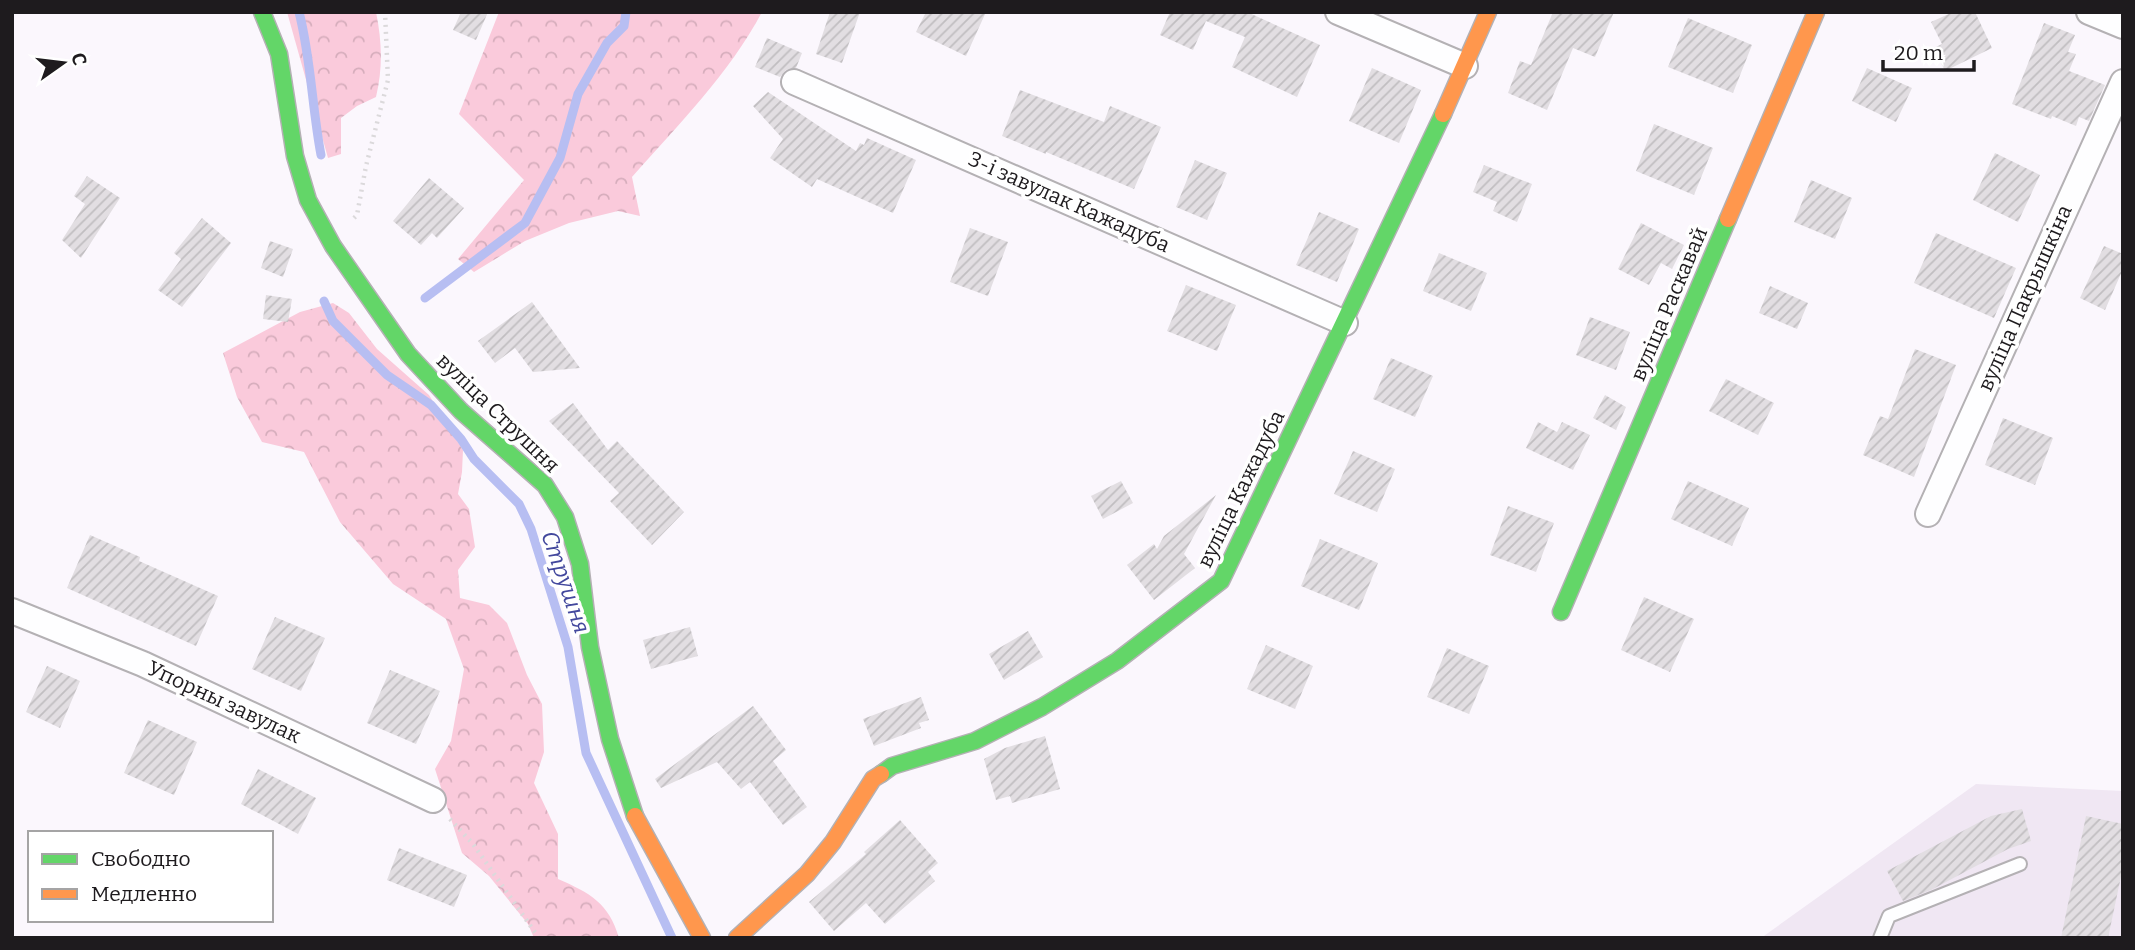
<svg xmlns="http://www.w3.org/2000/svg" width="2135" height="950" font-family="Bitter,serif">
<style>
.built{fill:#f0e7f3}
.forest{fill:url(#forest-crowns)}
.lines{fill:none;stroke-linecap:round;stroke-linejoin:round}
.stream{stroke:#b7bef2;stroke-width:9}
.building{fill:url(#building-hatch)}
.lane-casing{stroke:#b4b1b4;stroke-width:16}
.street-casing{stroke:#b4b1b4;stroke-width:28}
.fast-casing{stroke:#b4b1b4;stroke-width:19}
.slow-casing{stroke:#b4b1b4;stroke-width:19}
.path{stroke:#dbd9db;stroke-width:4.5;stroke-dasharray:2 5;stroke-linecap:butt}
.lane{stroke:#fefeff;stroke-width:12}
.street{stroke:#fefeff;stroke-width:24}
.fast{stroke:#63d668;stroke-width:16}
.slow{stroke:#ff974d;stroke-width:16}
.labels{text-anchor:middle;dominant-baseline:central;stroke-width:7;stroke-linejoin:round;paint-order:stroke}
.street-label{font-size:21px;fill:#1e1b1e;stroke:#fff}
.water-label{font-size:23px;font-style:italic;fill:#43489d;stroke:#fff}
</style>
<defs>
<pattern id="forest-crowns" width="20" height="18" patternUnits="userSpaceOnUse" patternTransform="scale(1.75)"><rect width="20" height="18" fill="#facadb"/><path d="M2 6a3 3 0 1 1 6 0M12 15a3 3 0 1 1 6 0" fill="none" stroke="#d6adbc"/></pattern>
<pattern id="building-hatch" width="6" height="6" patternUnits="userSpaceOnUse" patternTransform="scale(1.75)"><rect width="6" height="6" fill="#e2dee2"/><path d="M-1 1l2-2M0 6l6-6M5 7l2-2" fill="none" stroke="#c1bec1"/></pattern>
</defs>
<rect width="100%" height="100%" fill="#fbf7fd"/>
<path class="built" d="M1976 784 2123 791V938H1761Z"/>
<path class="forest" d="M287 12H376C382 41 383 68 376 97L357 106 341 118V154L328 158Z
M499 12H762C729 74 678 125 632 177L640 216 618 211 569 223 525 241 474 272 458 259 524 180 459 114Z
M333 303 349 313 377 349 429 395 463 450 462 472 458 494 469 509 475 547 458 570 460 598 489 605 507 623 527 675 542 704 544 752 534 783 558 834V879C590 893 609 903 619 938H534L528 924 489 876 462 853 435 769 451 741 464 669 446 619 393 584 340 522 304 452 262 442 237 397 223 353 300 312Z"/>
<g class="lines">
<path class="stream" d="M299 12C311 58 312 108 321 155
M425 298 525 223 560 158 578 94 607 43 624 26 626 12
M324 301 333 321 387 375 431 405 461 439 474 459 519 504 531 529 568 647 586 753 672 938"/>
</g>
<path class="building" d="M461 12H488L476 40 453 30Z
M830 12H860L842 63 816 54Z
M926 12H986L966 56 916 32Z
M1170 12H1247L1320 45 1297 97 1232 67 1245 37 1206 21 1193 50 1160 35Z
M1553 12H1614L1595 57 1573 48 1547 110 1508 93 1520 61 1531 65Z
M1953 12H1975L1992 48 1945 71 1934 48 1942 44 1931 22Z
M1688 18 1752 45 1733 93 1668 67Z
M2044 23 2075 35 2068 52 2076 54 2069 71 2105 85 2089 121 2079 117 2076 126 2052 116 2051 119 2012 104Z
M767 38 802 53 796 68 786 70 780 77 755 67Z
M1372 68 1421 90 1399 143 1349 121Z
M1867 68 1912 88 1896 122 1852 101Z
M1020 90 1104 122 1110 106 1161 127 1134 189 1046 152V154L1002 136Z
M768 92 856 151 860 143 864 145 867 138 916 160 893 213 817 179 812 187 770 158 783 139 753 106Z
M1654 124 1713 148 1694 195 1636 171Z
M1995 153 2040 175 2018 222 1973 200Z
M1195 160 1227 173 1207 220 1176 207Z
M1484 165 1532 184 1517 222 1493 211 1497 202 1473 192Z
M87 176 120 198 81 258 62 240 85 204 74 196Z
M429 178 464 208 437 238 432 233 421 245 393 221Z
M1811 180 1852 198 1835 239 1794 222Z
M1319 212 1359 229 1337 282 1296 265Z
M202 218 231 243 182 307 158 290 181 259 174 253Z
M1641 223 1684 245 1672 269 1661 263 1649 285 1618 269Z
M970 228 1008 242 988 296 950 282Z
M1936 233 2016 268 1994 318 1914 283Z
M270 241 293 249 283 277 261 268Z
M2104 246 2123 254V269L2105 310 2080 298Z
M1439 253 1487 273 1471 311 1423 291Z
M1186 285 1236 305 1217 351 1167 331Z
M1770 286 1808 303 1797 329 1759 313Z
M266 295 292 299 288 322 263 319Z
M532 302 580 368 533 372 515 348 495 363 478 341Z
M1590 317 1630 332 1616 370 1576 355Z
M1915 349 1956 365 1914 477 1863 455 1880 416 1888 419Z
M1391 358 1433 376 1415 417 1373 399Z
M1726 379 1774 403 1758 435 1709 411Z
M1605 395 1626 407 1616 430 1593 418Z
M573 403 608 450 617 441 684 512 652 545 610 501 619 493 549 421Z
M2003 418 2053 438 2035 485 1985 465Z
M1538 422 1557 432 1562 422 1590 435 1573 470 1526 448Z
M1353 451 1395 469 1377 512 1334 494Z
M1121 481 1133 503 1103 519 1091 496Z
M1688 481 1749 508 1732 546 1671 519Z
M1216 495 1184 554 1195 568 1154 600 1127 565 1154 544 1157 549 1164 536Z
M1508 506 1554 523 1536 572 1490 555Z
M90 535 140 557 139 561 218 596 196 646 67 588Z
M1320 539 1378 563 1359 610 1301 586Z
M1644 597 1694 619 1670 672 1621 650Z
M275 617 325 638 301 691 252 669Z
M690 627 698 656 651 669 643 640Z
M1028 631 1043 657 1004 680 989 654Z
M1266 645 1313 666 1295 709 1247 689Z
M1447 648 1489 666 1469 714 1427 697Z
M47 666 80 681 60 728 26 712Z
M390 670 440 691 416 744 367 723Z
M921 697 929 720 919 723 921 728 874 746 863 719Z
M753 706 786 750 773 761 807 807 783 825 750 782 741 789 717 762 661 788 655 779Z
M148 720 197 742 174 795 124 773Z
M1045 736 1060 789 1012 803 1010 796 996 800 984 759 1005 748Z
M258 769 316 798 298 834 241 804Z
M2022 809 2031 841 2008 849 1931 890 1903 901 1887 871 1991 816Z
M2086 816 2123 824V867L2108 938H2061Z
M900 820 938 863 928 872 935 881 885 924 866 903 834 931 809 902 866 854 864 852Z
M399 848 467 875 454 907 387 880Z"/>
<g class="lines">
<g class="lane-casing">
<path id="lane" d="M1880 938 1889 916 2020 864"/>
</g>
<g class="street-casing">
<path id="street" d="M1338 12 1465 66
M2089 12 2123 26
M794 82 1345 323
M1928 514 2123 82
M12 611 143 664 433 800"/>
</g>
<g class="fast-casing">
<path id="fast" d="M262 12 279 54 295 156 308 200 333 246 408 354 461 411 545 485 565 517 580 564 590 647 610 739 635 816
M1561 612 1728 219
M881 774 892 766 975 741 1042 707 1117 661 1221 581 1443 114"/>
</g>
<g class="slow-casing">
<path id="slow" d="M1443 114 1488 12
M1728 219 1816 12
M635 816 702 938
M737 938 807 874 833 842 873 779 881 774"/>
</g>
<path class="path" d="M354 218 357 215 366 166 388 80 385 12
M450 819 473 844 539 938"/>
<use href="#lane" class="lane"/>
<use href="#street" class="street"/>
<use href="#fast" class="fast"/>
<use href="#slow" class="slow"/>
</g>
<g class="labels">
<g class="street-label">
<text transform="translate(1069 202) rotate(24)">3-і завулак Кажадуба</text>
<text transform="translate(2025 298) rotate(-66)">вуліца Пакрышкіна</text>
<text transform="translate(1669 304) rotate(-67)">вуліца Раскавай</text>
<text transform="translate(498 413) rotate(44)">вуліца Струшня</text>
<text transform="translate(1241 489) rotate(-64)">вуліца Кажадуба</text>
<text transform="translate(224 702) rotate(25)">Упорны завулак</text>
</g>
<g class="water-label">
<text transform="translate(566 582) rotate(71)">Струшня</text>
</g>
</g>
<rect width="2135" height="950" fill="none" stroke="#1e1b1e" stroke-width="28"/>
<rect x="28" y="831" width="245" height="91" fill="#ffffff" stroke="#a5a4a5" stroke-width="2"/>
<rect x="42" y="854" width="35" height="10" fill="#63d668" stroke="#a5a4a5" stroke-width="2"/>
<text x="91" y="866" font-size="21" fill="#1e1b1e">Свободно</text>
<rect x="42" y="889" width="35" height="10" fill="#ff974d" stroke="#a5a4a5" stroke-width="2"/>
<text x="91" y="901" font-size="21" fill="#1e1b1e">Медленно</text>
<g transform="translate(63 63) rotate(76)" stroke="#ffffff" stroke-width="5" paint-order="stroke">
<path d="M0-5L12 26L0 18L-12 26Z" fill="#1e1b1e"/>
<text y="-10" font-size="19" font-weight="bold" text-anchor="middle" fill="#1e1b1e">С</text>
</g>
<path d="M1883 60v10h91v-10" fill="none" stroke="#1e1b1e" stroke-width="3.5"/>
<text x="1894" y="60" font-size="21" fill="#1e1b1e" stroke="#ffffff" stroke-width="5" paint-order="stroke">20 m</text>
</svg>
